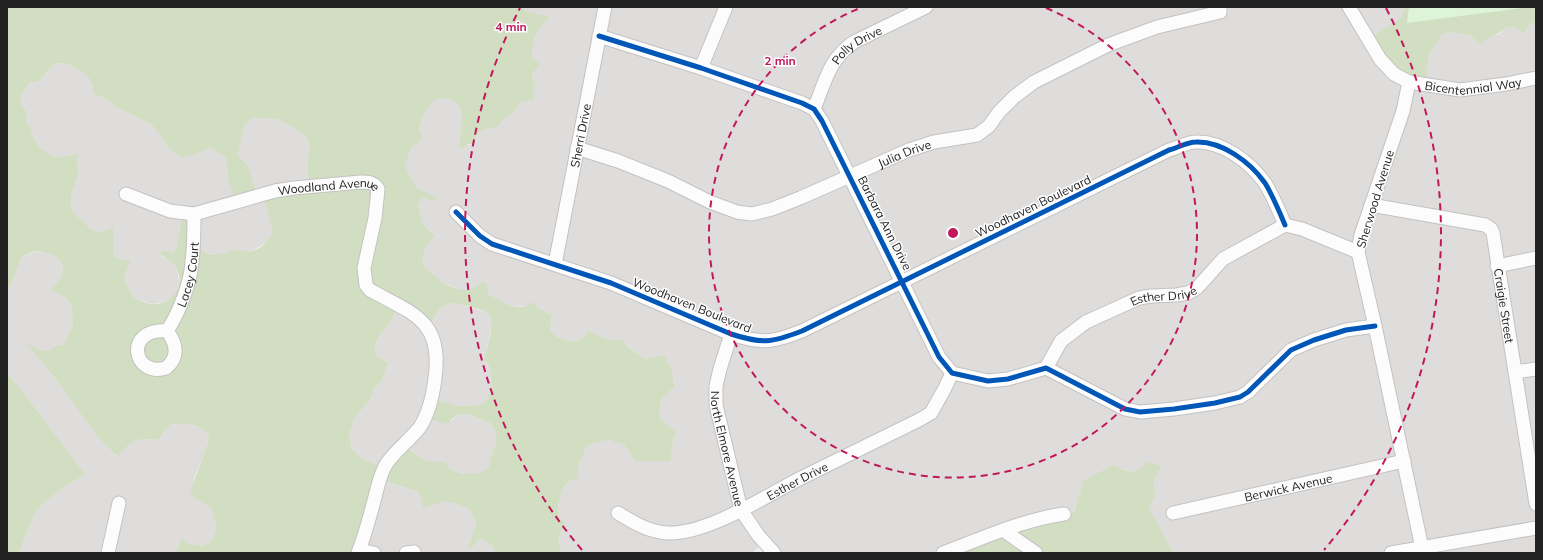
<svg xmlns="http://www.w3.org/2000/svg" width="1543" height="560" font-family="Mulish,sans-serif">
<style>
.residential{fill:#dfdddc}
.forest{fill:#d2dec1;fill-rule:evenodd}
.park{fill:#def4d8}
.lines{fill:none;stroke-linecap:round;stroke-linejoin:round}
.minor-casing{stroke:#c3c2c1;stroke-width:15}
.minor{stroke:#fdfcfc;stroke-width:13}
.cycleway-casing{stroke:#fff;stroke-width:8}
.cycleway{stroke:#0057b8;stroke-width:5}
.ring{fill:none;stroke:#c2185b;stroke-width:2;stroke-dasharray:7 5}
.labels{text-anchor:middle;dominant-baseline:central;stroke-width:3;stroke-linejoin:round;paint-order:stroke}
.street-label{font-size:12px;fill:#222;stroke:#fff}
.centre{fill:#c2185b;stroke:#fff;stroke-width:2}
.ring-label{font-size:12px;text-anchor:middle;font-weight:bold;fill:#c2185b;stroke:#fff;stroke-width:3;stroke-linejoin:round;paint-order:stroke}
</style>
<rect width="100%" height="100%" fill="#f0edeb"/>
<path class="residential" d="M523 7H1405L1400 19 1372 36 1425 84 1429 54 1443 33 1460 32 1477 40 1486 39 1499 34 1505 28 1528 26 1536 21V553H1174L1149 508 1156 494 1153 490 1152 483 1140 470 1132 472 1113 465 1085 480 1074 511 1062 517 941 553H775L765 542 752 553H563L561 551 558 538 565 524 559 516 558 505 563 488 569 481 578 479V467L587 446 595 443 609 440 624 445 635 461H671L673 440 677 432 660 419 658 411 664 396 669 390 676 387 673 380 671 368 666 360 665 355 645 359 628 347 622 340 605 339 588 330 586 335 575 342 557 337 550 330 552 315 538 308 527 306 510 307 476 288 461 291 437 279 422 264V255L428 244 435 237 423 224 418 204 422 198 433 201 438 199 417 188 405 166 411 148 423 139 419 130 423 115 435 99 446 97 457 103 461 110 462 122 458 147 474 144 478 133 483 129 496 128 506 117 513 114 521 102 535 85 532 74 531 47 540 28Z
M65 63 80 70 89 77 94 85V94L106 99 117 108 151 124 161 136 167 146 191 156 211 148 226 158 228 179 235 204 248 166 238 156 244 125 253 118 278 119 305 135 310 146 307 162 309 187 273 232 268 241 252 251 244 252 236 249 220 255 205 254 200 249 183 212 176 249 172 253 164 250 162 257 172 262 177 268 179 283 176 294 169 301 152 304 134 298 124 280 128 266 113 253 101 232 92 230 72 211 71 196 79 171 77 166V154L55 157 41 149 31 133V128L26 123 27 113 21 107 20 98 29 83 39 81 54 64Z
M37 251 57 256 62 262 63 272 58 284 71 304 73 325 64 344 54 347 48 351H42L27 344 58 382 116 456 131 441 144 439 159 440 164 431 172 424H189L202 428 209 436 205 453 194 478 211 508 217 528 211 541 204 546 187 543 182 537 175 553H19L36 510 60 490 85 474 20 388 7 373V288L10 286 22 257Z
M453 303 486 312 491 317 492 323 484 359 488 364 492 376V390L487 400 480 405 456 406 432 398 452 421 457 415 468 414 490 423 495 431 496 442 488 468 481 474H462L450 469 445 463H432L418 456 406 447 388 468 364 460 352 449 349 436 354 419 370 400 375 387 382 381 388 363 376 355 375 344 380 335 387 327 399 308 429 326 441 307Z
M384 481 417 491 422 499 424 508 442 501 454 502 469 509 476 522 468 549 475 545 479 539 486 541 493 547 495 553H360Z"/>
<path class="forest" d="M7 7H523L526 11 550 17C538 29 531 40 532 57L540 64 532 74 535 85 533 100 521 102 513 114 506 117 496 128C481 129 479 129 474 144H468L463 149 458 147C462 124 470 94 435 99L423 115 419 130 423 139 411 148 405 166 417 188 439 199 433 201 423 198 418 204 423 224 435 237C426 245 423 252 422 264 437 279 462 302 482 282L486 283 488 294C502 302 518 314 533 302L538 308 552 315 550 330 557 337 575 342 586 335 588 330 605 339 622 340 628 347 645 359 665 355C666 361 668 362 671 367 674 374 671 379 676 387 663 392 657 406 660 419L677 432 673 440 671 461H635L624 445 609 440 595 443 587 446 578 467V479L569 481 563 488 558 505 559 516 565 524 558 538 561 551 563 553H495L493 547 486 541 479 539 475 545 468 549 476 522 469 509C447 499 446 500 423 509L422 499 417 491 384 481 360 553H175L182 537 187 543 204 546 211 541 217 528 211 508 190 495C195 474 205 458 209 436L202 428 189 424H172L164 431 159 440C135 438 134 439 117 456L97 436 58 382 26 343 42 351H48L54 347 64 344 73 325 71 304 64 296 51 290C64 278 70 260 49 254 46 253 41 251 37 251 32 251 27 255 22 257L10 286 7 288ZM65 63C80 70 93 74 94 94L106 99 117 108 151 124 161 136 167 146 181 158 191 156 211 148 226 158 228 179 235 204 257 195 248 166 238 156 244 125 253 118 278 119 305 135 310 146 307 162 309 186 264 197 273 232C265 247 253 256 236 249 223 254 211 259 200 249L195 212H183L176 249 172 253 164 250 160 252C164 260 174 261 177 269 185 287 172 305 152 304 147 304 140 300 134 298L124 280 128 266 131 261 119 259 113 253V228L101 232 92 230 72 211 71 196 79 171 77 166V154L55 157 41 149 31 133V128L26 123 27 112C15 101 22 95 29 83L39 81 54 64ZM452 303C461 305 479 308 486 312 498 319 486 348 484 359L488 364 492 376V390L487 400 480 405 457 406 432 398 426 418 446 424 457 415 468 414 490 423 495 431 496 442 488 468 481 473 462 474 450 469 445 462C426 463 420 458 406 447L388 468 364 460 352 449 349 436 354 419 370 400 375 387 382 381 388 363 376 355 375 344 380 335 387 327 399 308 429 326 441 307Z
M1405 7H1536V21L1528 26 1524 33 1515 27 1505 28C1498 35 1488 37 1481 44 1469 33 1459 32 1443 33L1429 54 1425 84 1398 75 1372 36 1400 19Z
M7 373 20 388 85 474 60 490 36 510 19 553H7Z
M1147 462 1162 466C1157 475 1149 484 1156 494L1149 508 1174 553H941L1061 517 1074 512 1084 480 1113 465C1129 471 1135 477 1147 462Z"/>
<path class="park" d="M1409 7H1529L1407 23Z"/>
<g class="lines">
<g class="minor-casing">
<g id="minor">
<path id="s1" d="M1349 7 1380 59 1394 74 1409 82 1460 90 1506 84 1536 78"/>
<path d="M599 36 701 68 802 103 814 109 822 121 939 357 952 373 988 381 1008 379 1046 368 1125 409 1140 412 1174 409 1215 403 1240 397 1248 392 1291 350 1314 340 1346 330 1375 326"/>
<path d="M701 68 726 7"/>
<path d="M1409 82 1403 111 1361 235 1358 252 1375 326 1423 553"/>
<path id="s2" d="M814 109C825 82 829 59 854 42L926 7"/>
<path id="s3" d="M577 148 618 161 668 181 710 202 737 212 752 214 772 209 800 198 909 150 934 142 977 135 989 126 999 112 1014 97 1034 82 1108 45 1157 27 1220 12V7"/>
<path id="s4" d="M126 194 170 211 194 214 275 191 294 188 361 182C368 182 374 182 378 189L375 218 364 268 366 285 370 290C413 314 443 320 435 378 433 395 429 413 420 427 410 440 396 450 387 463 380 473 378 486 375 497 370 516 365 535 358 553"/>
<path id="s5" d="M1371 205 1485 225 1491 229 1493 233 1536 504"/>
<path d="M456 212 480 236 492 244 611 283 731 334C762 344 771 343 802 331L1169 150C1177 148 1187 142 1196 142 1222 141 1250 162 1265 183 1273 196 1279 211 1285 225"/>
<path d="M1285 225 1302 229 1358 252"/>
<path id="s6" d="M555 264 605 7"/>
<path d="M1497 266 1536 258"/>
<path id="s7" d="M167 331C177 344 179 357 166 368 133 378 123 328 167 331 179 313 191 282 192 261 194 246 194 230 194 214"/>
<path id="s8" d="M731 334 720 369 716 386V405L741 510 758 535 774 553"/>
<path id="s9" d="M1046 368 1061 341 1086 322 1139 298 1151 296 1176 295 1188 293 1197 288 1223 259 1285 225"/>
<path d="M1515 372 1536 369"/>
<path id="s10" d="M618 513C634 523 649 532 668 533 708 534 764 497 799 479 839 459 879 440 919 420L931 413 945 388 952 373"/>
<path id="s11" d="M1173 513 1404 461"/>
<path d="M1003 530 1036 553"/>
<path d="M359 550 374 553"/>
<path d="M108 553 119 503"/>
<path d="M406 553 414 552"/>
<path d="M943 553C983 538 1022 520 1064 514"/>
<path d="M1391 553 1536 528"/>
</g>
</g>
<use href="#minor" class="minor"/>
<g class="cycleway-casing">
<path id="cycleway" d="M599 36 701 68 802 103 814 109 822 121 939 357 952 373 988 381 1008 379 1046 368 1125 409 1140 412 1174 409 1215 403 1240 397 1248 392 1291 350 1314 340 1346 330 1375 326
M456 212 480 236 492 244 611 283 731 334C762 344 771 343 802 331L1169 150C1177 148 1187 142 1196 142 1222 141 1250 162 1265 183 1273 196 1279 211 1285 225"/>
</g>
<use href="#cycleway" class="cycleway"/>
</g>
<g class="ring">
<path d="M1046 8A244 244 0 1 1 860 8"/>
<path d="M582 550A488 488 0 0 1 520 8M1386 8A488 488 0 0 1 1324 550"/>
</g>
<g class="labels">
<g class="street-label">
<text stroke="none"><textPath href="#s2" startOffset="80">Polly Drive</textPath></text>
<text stroke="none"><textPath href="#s1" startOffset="163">Bicentennial Way</textPath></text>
<text stroke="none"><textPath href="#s6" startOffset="131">Sherri Drive</textPath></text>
<text stroke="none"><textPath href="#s3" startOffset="352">Julia Drive</textPath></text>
<text stroke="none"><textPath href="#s4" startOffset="210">Woodland Avenue</textPath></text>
<text transform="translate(1375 199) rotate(-73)">Sherwood Avenue</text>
<text transform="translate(1033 206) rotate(-26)">Woodhaven Boulevard</text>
<text transform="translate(885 223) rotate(63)">Barbara Ann Drive</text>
<text stroke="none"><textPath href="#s7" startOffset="182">Lacey Court</textPath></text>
<text stroke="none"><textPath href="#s9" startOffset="145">Esther Drive</textPath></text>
<text transform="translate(692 305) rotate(22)">Woodhaven Boulevard</text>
<text stroke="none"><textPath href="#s5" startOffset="201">Craigie Street</textPath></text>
<text stroke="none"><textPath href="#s8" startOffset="118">North Elmore Avenue</textPath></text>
<text stroke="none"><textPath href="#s10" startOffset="195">Esther Drive</textPath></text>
<text stroke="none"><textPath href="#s11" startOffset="118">Berwick Avenue</textPath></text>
</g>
</g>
<circle cx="953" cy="233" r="6" class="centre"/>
<g class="ring-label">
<text x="511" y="31">4 min</text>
<text x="780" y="65">2 min</text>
</g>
<rect width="1543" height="560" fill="none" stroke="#222222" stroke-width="16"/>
</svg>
